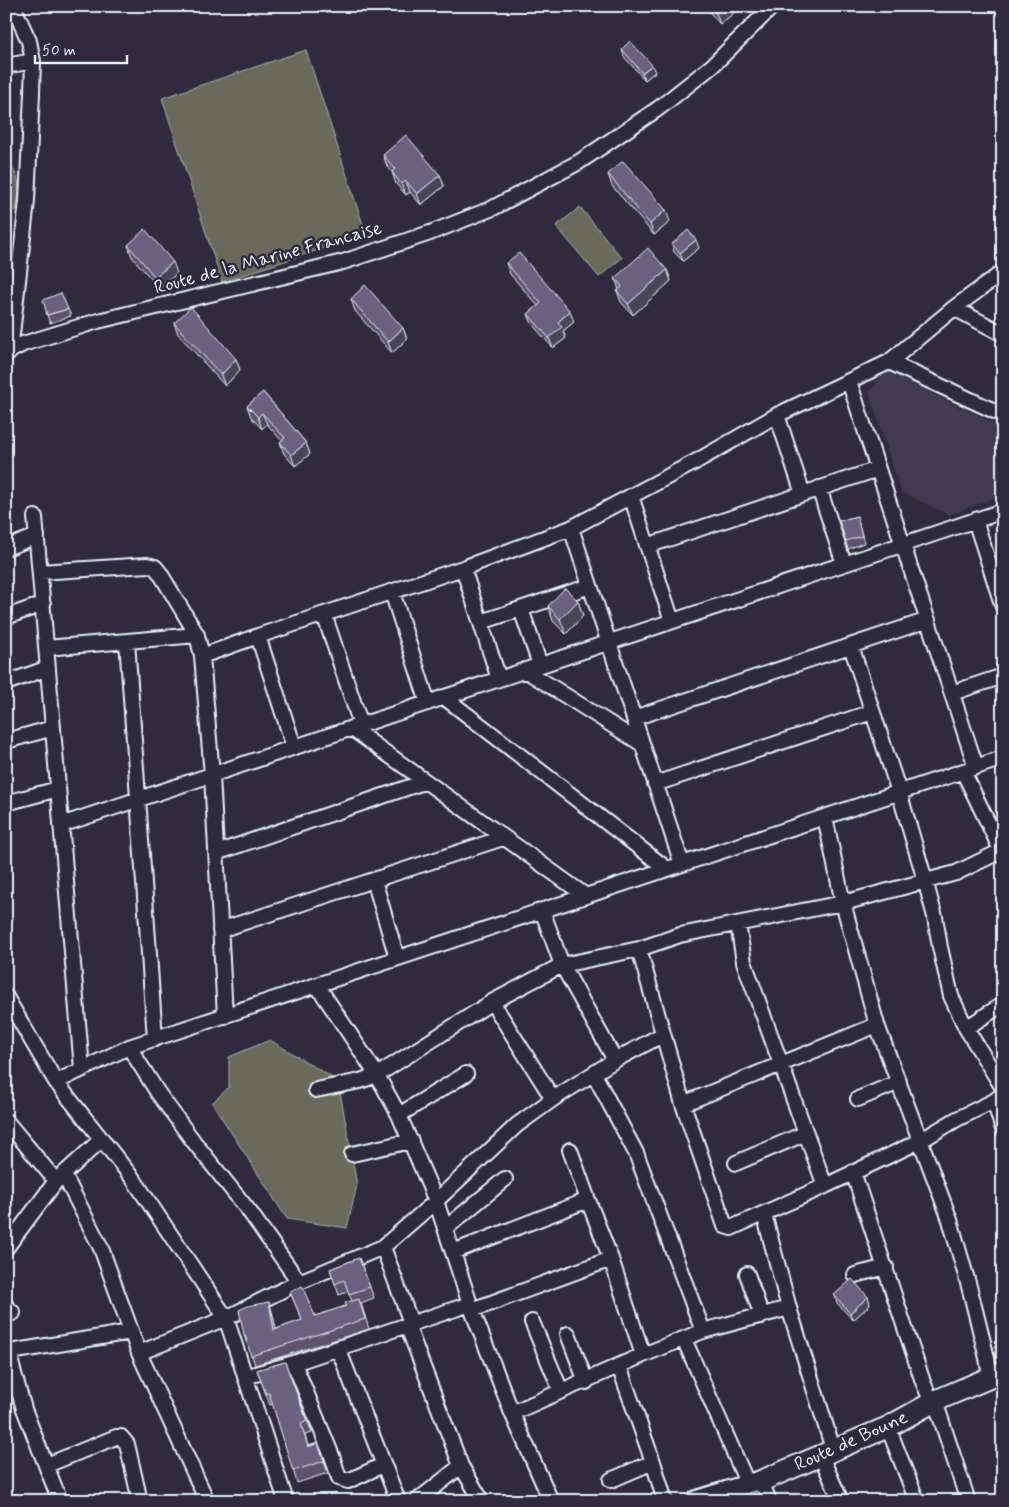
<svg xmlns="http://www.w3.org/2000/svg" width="1009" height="1507" font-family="Mynerve,sans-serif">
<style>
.built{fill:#413a51}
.green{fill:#6a6b5c;stroke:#a9aeaa}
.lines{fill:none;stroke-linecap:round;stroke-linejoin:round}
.street-casing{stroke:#e8f1f8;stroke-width:18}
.secondary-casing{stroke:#e8f1f8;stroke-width:24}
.street{stroke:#2f2a3d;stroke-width:14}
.secondary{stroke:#2f2a3d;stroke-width:20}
.wall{fill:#5b536d;stroke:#e8f1f8}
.shaded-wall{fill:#4a4459;stroke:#e8f1f8}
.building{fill:#6a617f;stroke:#e8f1f8}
.labels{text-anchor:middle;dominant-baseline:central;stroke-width:5;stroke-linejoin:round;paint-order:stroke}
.street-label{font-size:19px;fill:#e8f1f8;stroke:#2f2a3d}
</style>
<rect width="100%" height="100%" fill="#2f2a3d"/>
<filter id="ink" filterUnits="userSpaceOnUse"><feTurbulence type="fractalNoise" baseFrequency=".02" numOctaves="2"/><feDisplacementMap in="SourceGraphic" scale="10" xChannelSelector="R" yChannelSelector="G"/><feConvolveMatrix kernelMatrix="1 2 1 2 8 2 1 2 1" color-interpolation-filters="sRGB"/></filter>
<g filter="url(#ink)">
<path class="built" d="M886 371 1003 428V474L1001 495 950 515 901 492 869 392Z"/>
<path class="green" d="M306 50 366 234 222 282 162 98Z
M6 162C22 175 20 191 16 210L6 214Z
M580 207 622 258 599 277 556 226Z
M270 1040 338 1081 357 1185 347 1228 287 1219 212 1103 229 1087V1057Z"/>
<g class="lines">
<g class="street-casing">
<path id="street" d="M6 66 33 61
M954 308 1003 334
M10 352 27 201 32 93 33 61 29 41 13 6
M6 353 23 344 98 321 343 262 430 233 493 208 579 162 659 108 712 66 773 6
M889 362 1003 415
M849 381 976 767
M777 415 803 494
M819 488 844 564
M631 496 672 621
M35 517 82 1069
M975 520 1003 607
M571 528 682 864
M647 546 878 469
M6 548 37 536
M463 568 499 679
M40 572 147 565 155 567 160 573 197 635 202 656 212 775 225 1016
M392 592 428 703
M521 609 540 665
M324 614 361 725
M6 617 43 604
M481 622 590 586
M258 636 294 747
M127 641 155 1039
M851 646 899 792 925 880 935 917 940 947 951 996 966 1028 1003 1088
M46 648 197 635
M202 656 258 636 463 568 571 528 697 461 777 415 889 362 954 308 1003 272
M525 670 642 744
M6 683 48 668
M952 693 1003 676
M444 697 667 869
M634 718 928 620
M351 728 586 896
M6 741 53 728
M963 771 1003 854
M655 784 872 712
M6 803 58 789
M825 817 843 903 877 1025 950 1220 970 1290 987 1358 990 1377
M61 825 1003 511
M216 853 424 782
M374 880 397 958
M542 910 562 965 615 1060
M738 924 744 962 825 1186
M220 930 503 838
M639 949 683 1104 725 1226 731 1228 825 1186 920 1141 957 1119 994 1101 1003 1094
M317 985 377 1075 399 1115 436 1201 472 1310 512 1413 551 1501
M6 997 56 1082 134 1180 226 1318 286 1501
M492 1002 553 1099
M966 1028 1003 1004
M129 1047 158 1093 194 1142 249 1211 299 1282
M594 1074 636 1153 703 1331
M56 1082 129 1047 1003 758
M316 1090 360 1081 377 1075 492 1002 562 965 639 949 680 935 843 903 956 873 1001 851
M858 1099 899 1082
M994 1101 1003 1129
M683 1104 877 1025
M399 1115 466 1074
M6 1121 56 1181
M570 1150 588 1200
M352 1154 411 1141
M736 1163 806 1133
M853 1172 923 1382 930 1398 935 1401 968 1501
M64 1175 101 1248 139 1353 207 1501
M764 1214 789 1308 833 1449
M446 1228 505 1179
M383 1247 411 1323
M6 1248 56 1181 102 1139
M453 1252 588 1200 611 1259 643 1355
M747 1274 762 1316
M855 1275 886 1267
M6 1306 13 1313
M472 1310 611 1259
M532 1322 561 1391
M407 1325 461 1466 482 1501
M568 1334 586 1382
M684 1339 748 1485
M338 1348 398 1501
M139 1353 226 1318 299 1282 383 1247 436 1201 517 1125 553 1099 615 1060 662 1035
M294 1363 332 1456 339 1478 348 1481 383 1465
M619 1366 653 1462 665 1501
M245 1377 294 1363 470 1304
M512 1413 643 1355 703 1331 789 1308
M888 1427 917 1501
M820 1454 841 1501
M47 1465 116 1437H121L127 1444 140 1501
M611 1480 653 1462
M761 1481 769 1501
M60 1501 24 1409 11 1363 12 1357 16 1351 131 1332
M417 1501 461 1466"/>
</g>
<g class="secondary-casing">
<path id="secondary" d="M697 1501 761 1481 888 1427 935 1401 1003 1372"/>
</g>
<use href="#street" class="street"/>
<use href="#secondary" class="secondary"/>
</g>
<path class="wall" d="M704 6H731L734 13 720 24Z
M622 49 655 72 645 80 624 57Z
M383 155 440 175 444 186 421 205 410 192 406 195 396 184 392 172 387 166Z
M608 174 670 222 654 235 612 186Z
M672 244 699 248 683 261 674 252Z
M128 245 177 273 160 289 132 257Z
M506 263 574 322 563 331 566 338 553 348 532 324 528 314 538 306 510 274Z
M667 270 671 281 633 315 621 302 617 291 619 290 615 278Z
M351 299 403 328 407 339 392 353 355 311Z
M68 309 71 316 50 323 47 315Z
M174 323 236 359 240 370 225 386 178 334Z
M263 392 306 443 310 454 295 466 284 454 280 442 282 441 267 424 262 429 251 417 247 406Z
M857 516 864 543 848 549 839 521Z
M578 601 583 616 566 634 553 621 548 606Z
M359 1258 374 1298 361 1303 369 1329 255 1365 248 1344H247L244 1335 272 1311 276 1329 302 1320 290 1292 315 1316 346 1306 352 1301 348 1292 339 1295 330 1269Z
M834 1295 868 1297 870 1305 853 1320 837 1303Z
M285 1362 312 1433 305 1435 308 1446 318 1443 328 1473 297 1483 273 1404 270 1405 257 1370Z"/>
<path class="shaded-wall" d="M724 6H731L734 13 720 24 716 13Z
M652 65 655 72 645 80 642 73Z
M440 175 444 186 421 205 417 194Z
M406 181 410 192 406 195 401 184Z
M666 210 670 222 654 235 650 224Z
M696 240 699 248 683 261 680 253Z
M173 262 177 273 160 289 155 277Z
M667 270 671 281 633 315 628 304Z
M570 311 574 322 563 331 566 338 553 348 549 338 558 322Z
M403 328 407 339 392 353 388 342Z
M236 359 240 370 225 386 221 375Z
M262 413 267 424 262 429 258 417Z
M306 443 310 454 295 466 291 455Z
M578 601 583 616 566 634 560 619Z
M868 1297 870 1305 853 1320 850 1313Z
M269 1302 272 1311 278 1339 274 1330Z"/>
<path class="building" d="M710 6H724L716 13Z
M630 41 652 65 642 73 622 49Z
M406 135 440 175 417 194 406 181 401 184 392 172 395 169 383 155Z
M623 161 666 210 650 224 608 174Z
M145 229 173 262 155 277 128 245Z
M688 230 696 240 680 253 672 244Z
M648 248 667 270 628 304 617 291 622 287 615 278Z
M519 253 570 311 558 322 562 327 549 338 528 314 541 303 506 263Z
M365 285 403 328 388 342 351 299Z
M61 293 68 309 47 315 43 300Z
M191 307 236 359 221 375 174 323Z
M263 392 306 443 291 455 280 442 285 438 262 413 258 417 247 406Z
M857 516 862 536 846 541 839 521Z
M565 588 578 601 560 619 548 606Z
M359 1258 370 1287 349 1294 344 1280 335 1284 330 1269Z
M852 1279 868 1297 850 1313 834 1295Z
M302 1286 315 1316 346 1306 345 1303 359 1299 365 1319 251 1356 245 1335H244L239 1310 248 1306 269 1302 274 1330 302 1320 290 1292Z
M285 1362 307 1421 301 1424 308 1447 318 1443 324 1461 293 1471 269 1393 266 1394 257 1370Z
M756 1491 761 1494 763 1501H722Z"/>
</g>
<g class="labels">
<g class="street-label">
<text transform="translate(268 258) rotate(-15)">Route de la Marine Francaise</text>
<text transform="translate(851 1441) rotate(-24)">Route de Boune</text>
</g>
</g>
<rect width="1009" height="1507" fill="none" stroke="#2f2a3d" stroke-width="25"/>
<rect x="12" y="12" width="984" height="1482" fill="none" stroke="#e8f1f8" stroke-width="2" filter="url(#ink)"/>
<path d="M35 55v8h92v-8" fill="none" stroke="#e8f1f8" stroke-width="2.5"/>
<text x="42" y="55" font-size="15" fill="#e8f1f8" stroke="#2f2a3d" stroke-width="4" paint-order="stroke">50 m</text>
</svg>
